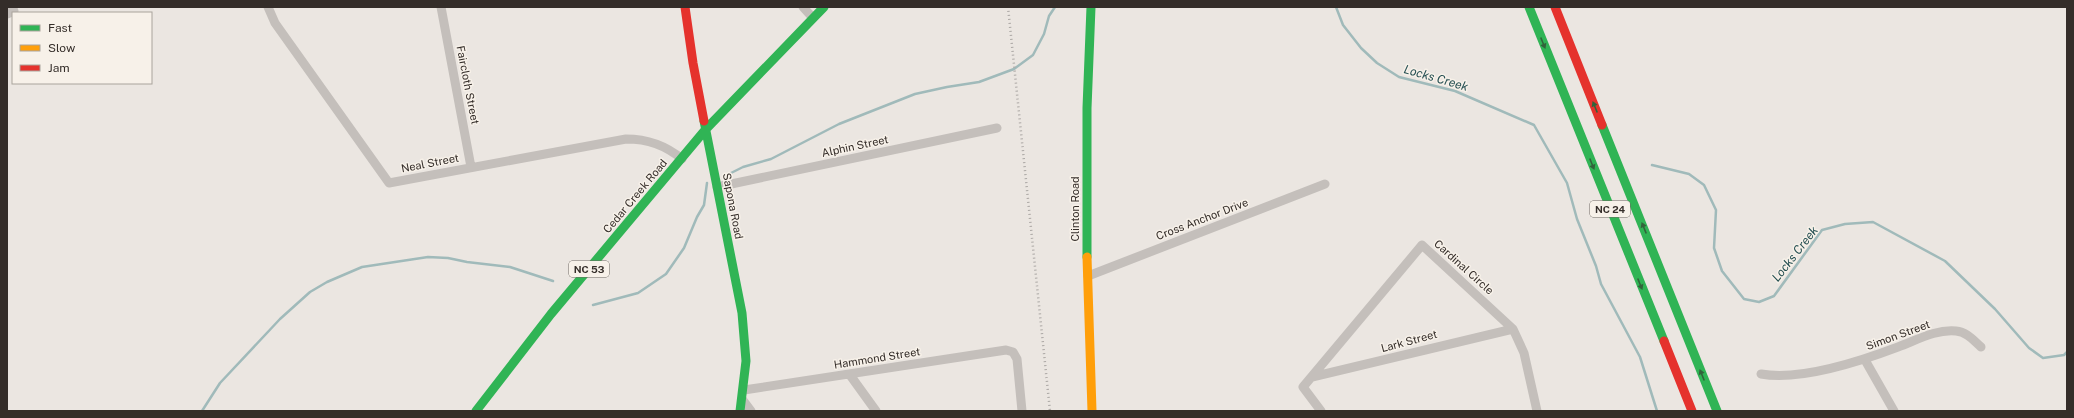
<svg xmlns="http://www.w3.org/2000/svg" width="2074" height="418" font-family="'Public Sans',sans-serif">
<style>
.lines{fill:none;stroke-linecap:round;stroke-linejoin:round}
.stream{stroke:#a0baba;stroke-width:2.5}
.street{stroke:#c4bfbb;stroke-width:9}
.fast{stroke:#30b455;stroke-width:9}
.slow{stroke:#ff9f0a;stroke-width:9}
.jam{stroke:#e5322d;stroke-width:9}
.rail{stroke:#aca8a5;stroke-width:2.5;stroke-dasharray:1 3;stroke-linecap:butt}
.oneway{fill:#32633b}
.labels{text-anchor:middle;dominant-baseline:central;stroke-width:3;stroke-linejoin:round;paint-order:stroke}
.shield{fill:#f7f1e9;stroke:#6e6863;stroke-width:1}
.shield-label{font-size:10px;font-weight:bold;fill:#342d29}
.street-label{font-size:11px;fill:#342d29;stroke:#f7f1e9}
.water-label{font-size:12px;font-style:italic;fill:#244e51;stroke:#f7f1e9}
</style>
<rect width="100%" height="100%" fill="#ebe6e1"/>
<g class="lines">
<path class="stream" d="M1336 7 1343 25 1361 48 1377 63 1399 77 1455 91 1534 125 1567 183 1577 219 1596 266 1601 284 1640 357 1657 411
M1652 165 1689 174 1704 185 1716 210 1714 248 1722 271 1744 299 1759 302 1774 296 1822 230 1845 224 1873 222 1945 261 1995 309 2029 348 2043 358 2064 355 2067 352
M725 176 743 167 771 159 839 124 915 94 947 87 979 82 1014 69 1033 55 1044 34 1049 16 1055 7
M593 305 638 293 666 274 684 248 697 217 704 205 707 183
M202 411 220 383 280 319 310 292 327 282 362 267 428 257 448 258 467 262 510 267 553 281"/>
<path class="street" d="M268 7 275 23 389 183 626 139C648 139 665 145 682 159
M441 7 471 167
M803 7 813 18
M7 14 14 11 12 7
M717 187 997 128
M1088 276 1325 184
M1865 360 1894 411
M1761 374C1800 381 1861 361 1898 347 1917 340 1936 329 1956 331 1967 332 1974 341 1981 347
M850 375 876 411
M1312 377 1513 329
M744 390 1006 350 1013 352 1017 359 1022 411
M742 399 751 411
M1321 411 1303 387 1422 245 1513 329 1524 353 1537 411"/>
<path class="fast" d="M1529 7 1664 341
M704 121 742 313 746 361 740 411
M1602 125 1717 411
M1087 257V108L1091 7
M476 411 551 314 706 129 824 7"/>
<path class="slow" d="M1087 257 1092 411"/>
<path class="jam" d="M685 7 693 63 704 121
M1555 7 1602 125
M1664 341 1692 411"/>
<path class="rail" d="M1008 7 1050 411"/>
</g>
<defs><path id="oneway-solid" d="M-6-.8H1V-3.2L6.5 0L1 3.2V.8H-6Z"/></defs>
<g class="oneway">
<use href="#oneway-solid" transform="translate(1543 43) rotate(68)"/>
<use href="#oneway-solid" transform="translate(1595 107) rotate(-112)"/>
<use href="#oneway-solid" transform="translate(1592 164) rotate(68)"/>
<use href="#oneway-solid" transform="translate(1644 228) rotate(-112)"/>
<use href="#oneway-solid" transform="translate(1640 284) rotate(68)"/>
<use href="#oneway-solid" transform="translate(1702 375) rotate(-112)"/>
</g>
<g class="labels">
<g class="shield">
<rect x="1590" y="201" width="40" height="16" rx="3"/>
<rect x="569" y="261" width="40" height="16" rx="3"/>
</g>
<g class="shield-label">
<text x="1610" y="209">NC 24</text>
<text x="589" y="269">NC 53</text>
</g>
<g class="street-label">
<text transform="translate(468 85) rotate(79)">Faircloth Street</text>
<text transform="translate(855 146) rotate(-12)">Alphin Street</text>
<text transform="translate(430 163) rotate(-11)">Neal Street</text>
<text transform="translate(635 196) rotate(-50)">Cedar Creek Road</text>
<text transform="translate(733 206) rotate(79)">Sapona Road</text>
<text transform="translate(1075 209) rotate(-90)">Clinton Road</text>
<text transform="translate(1202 219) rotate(-21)">Cross Anchor Drive</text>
<text transform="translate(1464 267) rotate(42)">Cardinal Circle</text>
<text transform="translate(1898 335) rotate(-20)">Simon Street</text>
<text transform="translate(1409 341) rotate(-15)">Lark Street</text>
<text transform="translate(877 358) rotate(-9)">Hammond Street</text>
</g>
<g class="water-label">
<text transform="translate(1436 78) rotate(16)">Locks Creek</text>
<text transform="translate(1795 254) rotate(-52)">Locks Creek</text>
</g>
</g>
<rect width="2074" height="418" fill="none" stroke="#342d29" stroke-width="16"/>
<rect x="12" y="12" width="140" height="72" fill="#f7f1e9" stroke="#a9a39c"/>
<rect x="20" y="25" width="20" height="6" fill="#30b455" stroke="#a9a39c"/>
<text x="48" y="32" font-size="12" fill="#342d29">Fast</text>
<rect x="20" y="45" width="20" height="6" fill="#ff9f0a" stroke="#a9a39c"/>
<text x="48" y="52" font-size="12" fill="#342d29">Slow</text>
<rect x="20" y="65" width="20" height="6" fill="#e5322d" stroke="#a9a39c"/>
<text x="48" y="72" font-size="12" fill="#342d29">Jam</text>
</svg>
